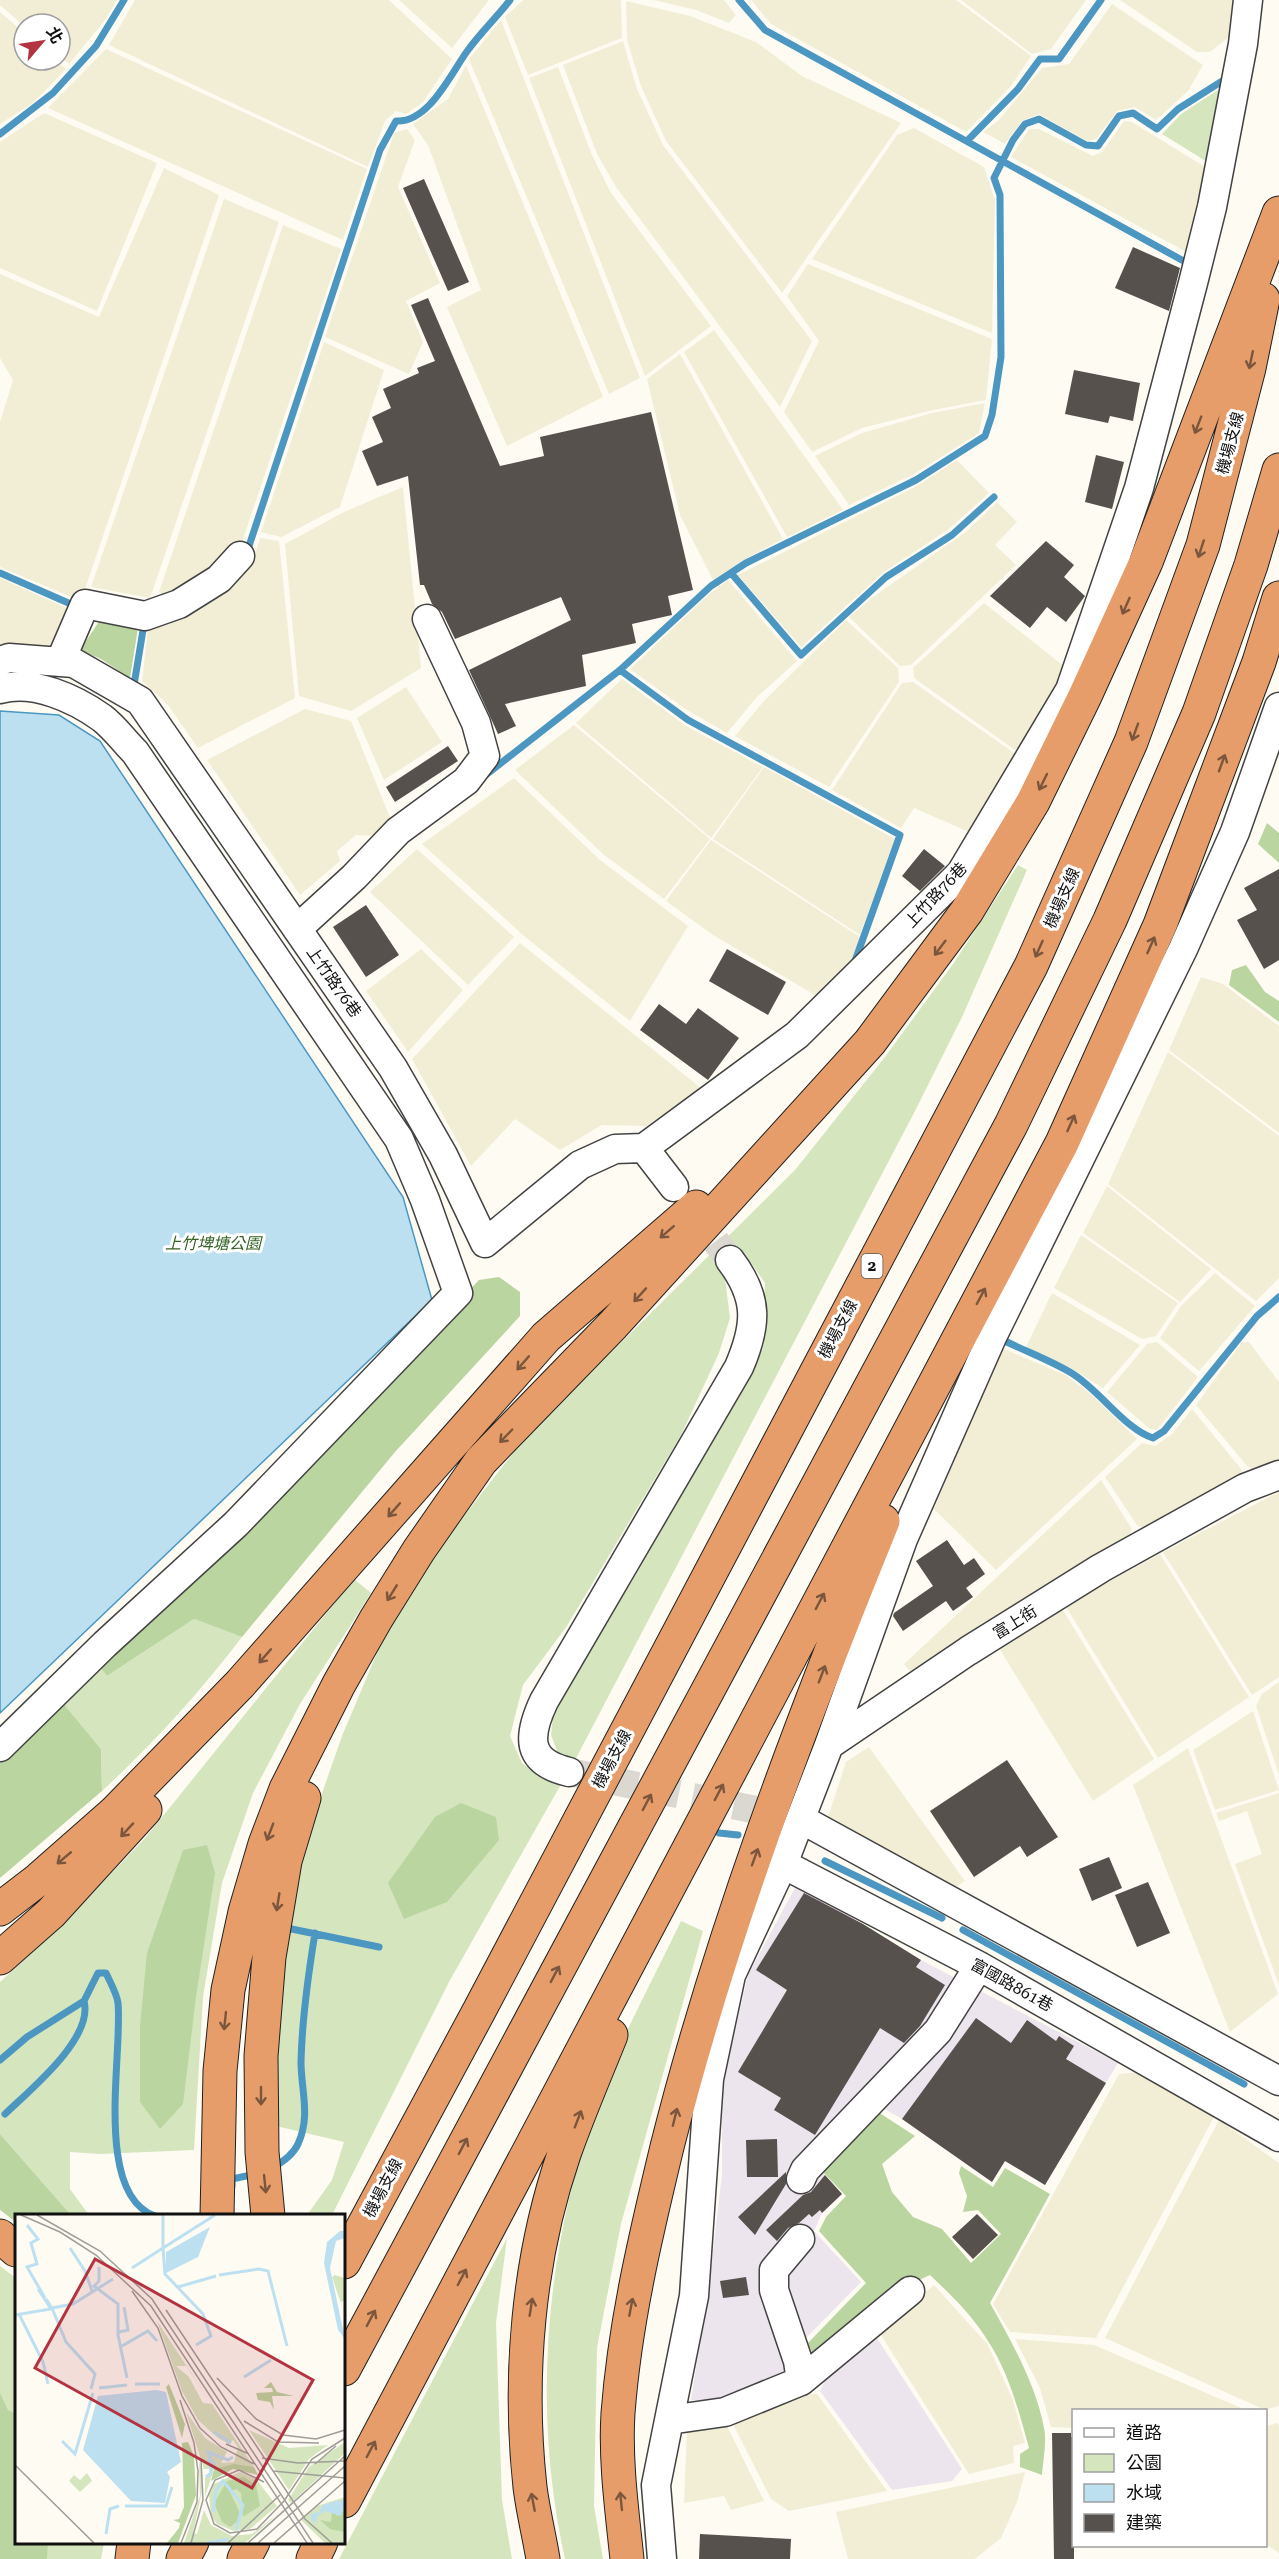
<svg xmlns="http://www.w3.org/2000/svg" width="1279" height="2559" font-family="'Roboto Serif','Noto Sans TC',serif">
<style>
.industrial{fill:#ece5ed}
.farmland{fill:#f2eed5}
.green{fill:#d5e6bf}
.forest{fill:#bad5a0}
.water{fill:#bde0f1;stroke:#4b97c1;stroke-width:1.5}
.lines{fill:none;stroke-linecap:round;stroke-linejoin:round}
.stream{stroke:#4b97c1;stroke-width:7}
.building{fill:#57514d}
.minor-tunnel{stroke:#dad8d1;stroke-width:28;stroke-dasharray:28 14;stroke-linecap:butt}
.minor-casing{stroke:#434343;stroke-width:31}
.highway-casing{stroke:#212121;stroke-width:35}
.minor{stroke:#fff;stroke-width:28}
.highway{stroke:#e69d69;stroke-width:33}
.oneway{stroke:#7b563c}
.labels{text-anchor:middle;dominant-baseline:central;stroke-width:6;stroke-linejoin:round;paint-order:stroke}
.shield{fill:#fff;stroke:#585858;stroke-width:1.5}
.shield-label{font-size:15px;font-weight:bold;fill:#101010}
.street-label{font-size:16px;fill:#101010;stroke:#fff}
.park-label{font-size:16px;font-style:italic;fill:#356225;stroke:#fff}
.inset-river{fill:none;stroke:#bde0f1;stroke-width:3}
.inset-road{fill:none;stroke:#9f9d98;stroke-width:1.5}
.view{fill:#b33440;fill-opacity:0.15;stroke:#b33440;stroke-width:3}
.inset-edge{fill:none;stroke:#101010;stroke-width:3}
</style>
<rect width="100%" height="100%" fill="#fefbf3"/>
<path class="industrial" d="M797 1884 921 1960 1118 2063 1045 2185 1005 2161 992 2182 902 2119 861 2096 808 2157 842 2194 822 2213 814 2231 861 2282 804 2340 789 2375 730 2400H691L709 2284 722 2175V2088L748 1975Z
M873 2332 962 2469 952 2481 892 2490 820 2391 830 2370Z"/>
<path class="farmland" d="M0 0H117L106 19 69 64 60 57V24L24 26 0 5Z
M135 0H389L452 59 423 102 406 114 396 111 385 121 368 167 109 45Z
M399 0H489L452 48Z
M523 0H621L622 38 528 75 505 17Z
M654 0H724L736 15 729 23 696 10Z
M751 0H956L1031 56 1011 86 966 132 771 24Z
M961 0H1086L1051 49 1032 54Z
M1120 0H1237L1234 33 1210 52H1197Z
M626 1 690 16 756 42 802 76 901 123 782 293 666 141 641 86 627 40Z
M1112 4 1203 65 1188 91 1156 120 1135 107 1117 111 1096 139 1087 141 1039 114 1022 121 1005 144 983 132 999 120 1042 68 1069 64Z
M0 12 24 33V60H55L66 69 33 103 0 124Z
M501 20 640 378 609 394 469 59Z
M623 41 637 89 663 145 812 341 780 407 616 187 597 154 563 65Z
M106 49 367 169 343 240 48 108Z
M466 65 603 397 507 446 447 307 481 290 428 145 413 124 448 99Z
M558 67 592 155 611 193 711 326 645 376 529 78Z
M44 113 157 163 97 311 0 268V142Z
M1124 121 1132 122 1210 170 1190 254 1011 157 1029 129H1039L1093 156 1102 152Z
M914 128 984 167 995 200 992 333 812 259 897 135Z
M407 129 415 140 398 187 440 283 406 301 423 342 409 374 325 337 394 133Z
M164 168 219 195 81 601 0 567V422L13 380 0 358V274L99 317Z
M224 199 279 222 150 598 91 587Z
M283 225 341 249 240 548 172 602 159 592Z
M808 264 992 339 986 400 933 410 862 428 812 452 784 412 819 341 787 296Z
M714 330 843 510 787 537 684 352Z
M324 342 384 370 340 507 281 537 261 532Z
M680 354 783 539 747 558 713 580 680 515 647 379Z
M985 403 979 433 914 474 849 505 815 456 862 433 932 413Z
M957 460 989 493 949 529 884 572 801 647 738 575 915 487Z
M403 487 421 668 351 711 299 696 285 544 344 512Z
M997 502 1017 522 995 545 1016 565 911 665 900 666 849 617 873 597 967 531Z
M260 538 279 541 295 698 198 748 168 705 142 681 148 629 168 625 219 595 252 564Z
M0 578 71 610 57 646 0 648Z
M728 580 797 661 756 698 727 733 687 710 630 669 709 594Z
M984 603 1070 671 1019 753 914 678 913 668Z
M846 620 898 668 899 682 829 787 735 736 763 702Z
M622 679 686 726 763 767 711 838 576 723Z
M913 682 1017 755 969 832 914 808 901 828 832 790 902 683Z
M406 687 442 742 384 780 357 718Z
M305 709 351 721 391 820 371 836 356 835 337 851 340 861 300 895 207 760Z
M574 725 710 839 664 899 604 855 515 770Z
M764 767 895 839 860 935 713 839Z
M514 778 600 860 688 926 630 1021 524 936 422 844Z
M711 840 860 937 845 980 820 998 713 935 666 901Z
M417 849 514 937 468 985 370 892Z
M520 943 701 1088 647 1126 602 1125 560 1150 515 1119 471 1166 412 1059Z
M421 949 463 990 408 1052 366 991Z
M1201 977 1223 984 1279 1026V1133L1169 1050Z
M1168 1052 1279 1136V1278L1256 1301 1108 1184Z
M1107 1186 1211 1269 1180 1302 1083 1233Z
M1081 1235 1178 1303 1156 1336 1142 1339 1054 1288Z
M1215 1273 1255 1306 1199 1371 1160 1338 1181 1306Z
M1052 1293 1140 1345 1103 1388 1071 1368 1025 1349Z
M1157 1342 1198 1377 1157 1430 1150 1429 1107 1392 1147 1344Z
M1242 1342H1249L1279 1382V1464L1259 1472 1248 1467 1196 1405Z
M1002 1348 1067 1376 1092 1395 1137 1439 996 1570 934 1509Z
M1192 1409 1242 1470 1241 1482 1150 1531 1137 1525 1105 1477 1142 1443 1155 1446 1172 1434Z
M1101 1480 1132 1529 1127 1542 914 1676 904 1664Z
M1279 1492V1677L1252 1695 1163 1552Z
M1160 1554 1249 1697 1158 1758 1065 1605Z
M1061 1607 1154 1759 1093 1801 999 1648Z
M1279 1682V1775L1256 1706 1262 1694Z
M1253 1711 1279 1790 1215 1810 1193 1750Z
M869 1747 965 1881 952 1889 828 1817 846 1762Z
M1188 1748 1278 1994 1230 2032 1133 1785Z
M1279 1793V1985L1235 1864 1262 1854 1247 1811 1219 1821 1216 1813Z
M1140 2072 1214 2117 1096 2338 1010 2332 993 2304 1119 2074Z
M1219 2120 1279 2163V2406L1265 2410 1105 2338Z
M934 2285 988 2345 1013 2400 1025 2443 1013 2446 1014 2463 969 2474 879 2332Z
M1015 2339 1094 2345 1246 2410H1074L1073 2428 1051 2427 1040 2388Z
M817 2394 887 2491 789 2511 771 2499 731 2420 793 2395Z
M725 2422 764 2501 731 2510 724 2496 684 2503 687 2432Z
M1277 2423 1279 2425V2553L1266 2544V2436L1267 2426Z
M1025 2472 1017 2502 1001 2538 975 2559H848L836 2512Z"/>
<path class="green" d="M1224 86 1209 163 1162 134 1181 114Z
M1018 865 1027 870 962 1017 915 1111 573 1764 560 1759 551 1735 554 1707 636 1575 763 1349 765 1283 745 1254 736 1246 723 1263 730 1318 719 1353 681 1435 567 1626 523 1685 510 1736 522 1763 543 1778 554 1772 564 1779 449 1982 332 2215H307L332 2180 344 2142 276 2126 275 2070 287 1923 313 1819 342 1736 380 1646 436 1552 524 1439 795 1170 885 1057 953 964Z
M354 1579 371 1593 300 1704 253 1793 222 1883 203 1997 194 2150 100 2154 70 2152V2189L89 2215H71L0 2134V1982L64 1923 146 1837Z
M194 1619 242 1637C200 1692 153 1744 102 1791L101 1749 58 1697 95 1661 107 1676Z
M681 1921 703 1931 621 2224 597 2348 594 2506 603 2559H565C532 2410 545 2256 594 2111 616 2046 651 1984 681 1921Z
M507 2238 496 2323 502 2500 512 2559H339Z
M0 2266 16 2278V2542L104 2543 101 2559H0Z"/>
<path class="forest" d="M100 620 138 628 130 678 101 659 80 650Z
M1267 823 1279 833V863L1258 844Z
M1246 965 1265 992 1279 1001V1022L1229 985 1232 970Z
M499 1277 520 1292V1316L395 1452 242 1637 194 1619 107 1676 95 1661 422 1340 479 1280Z
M58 1697 101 1749 102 1791 0 1878V1754Z
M461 1803 496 1817 499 1840 447 1902 404 1919 388 1883 435 1817Z
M207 1845 215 1873 196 1997 183 2104 160 2129 140 2102V2026L147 1953 183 1850Z
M878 2112 915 2136 882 2164 892 2192 913 2217 942 2229 971 2263 1001 2234 978 2210 963 2212 967 2196 959 2173 961 2166 993 2187 1005 2168 1050 2194 990 2303C1011 2341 1036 2384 1044 2428 1047 2442 1043 2460 1042 2475L1020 2467V2454L1029 2448C1019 2412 1009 2373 988 2341 973 2316 951 2295 930 2275L908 2285 815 2360 808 2343 866 2283 819 2231 826 2217 846 2196 823 2172Z
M0 2134 71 2215 16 2216V2222L0 2210Z
M0 2393 8 2410 16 2414V2542L48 2543 47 2559H0Z"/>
<path class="water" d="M0 711 59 715 100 741 403 1197 432 1300 0 1713Z"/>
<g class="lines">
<path class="stream" d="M739 0 765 30 1189 264
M0 134 53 93 96 46 124 0
M967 141 1018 89 1040 59H1059L1101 0
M247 552 380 150 396 121C429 123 451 73 468 50 481 32 497 17 510 0
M0 573 73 605
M731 573 801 655 886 577 952 535 994 497
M620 670 688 720 900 835 855 961
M131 683 134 685 144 624
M487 774 620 670 711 586 746 563 916 480 985 436 992 415 1001 357 1000 195 994 178 1013 140 1025 124 1039 119 1086 145 1098 146 1119 116 1133 113 1157 129 1178 109 1227 78
M1005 1341C1027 1352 1052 1361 1073 1374 1100 1391 1125 1429 1153 1438L1164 1431 1257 1316 1279 1297
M719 1833 738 1835
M825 1861 942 1918
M282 1927 379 1947
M963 1930 1244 2084
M84 2001 98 1973H106C110 1982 117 1994 118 2003 123 2054 93 2194 155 2216
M0 2060 27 2037 84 2001C94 2038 30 2090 5 2114
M272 2168C283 2162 293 2155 298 2144 311 2116 301 2090 301 2062 302 2018 308 1976 315 1933
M232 2186V2179L256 2174"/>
</g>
<path class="building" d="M424 179 469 282 448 291 403 188Z
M1133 247 1180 268 1169 311 1115 288Z
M428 298 500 466 544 456 540 437 651 412 693 590 668 596 672 615 632 624 636 643 582 655 586 686 505 704 516 726 498 734 469 670 571 620 561 597 455 639 442 612 432 604 424 585H420L408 476 377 486 362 451 383 442 372 417 391 408 383 389 419 373 417 368 435 361 411 305Z
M1074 370 1140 383 1133 421 1110 416 1108 423 1065 414Z
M1096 455 1124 462 1112 509 1085 502Z
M1046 541 1074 565 1064 577 1085 596 1066 622 1047 607 1030 628 990 596Z
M448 746 458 761 395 802 386 787Z
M924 849 945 866 920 891 902 876Z
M1279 869V960L1264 969 1237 920 1257 910 1244 888Z
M366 905 399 955 366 977 333 927Z
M727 949 786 982 768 1015 709 981Z
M659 1004 686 1024 698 1008 739 1038 708 1080 640 1030Z
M947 1540 964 1565 974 1558 985 1574 966 1588 973 1597 953 1611 946 1601 903 1631 893 1616 894 1613 933 1586 916 1561Z
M1007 1760 1058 1837 1027 1857 1020 1846 974 1877 930 1811Z
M1109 1857 1122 1888 1092 1901 1079 1869Z
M1148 1882 1170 1933 1137 1947 1115 1895Z
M804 1893 863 1924 921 1960 916 1967 945 1985 920 2026 904 2043 880 2028 815 2135 774 2110 781 2098 738 2072 787 1990 756 1970Z
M976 2018 1011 2043 1027 2020 1056 2041 1059 2036 1074 2046 1066 2059 1106 2083 1045 2185 1005 2161 992 2182 902 2119Z
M777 2139 778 2177H747L746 2140Z
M786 2172V2184L755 2235 738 2217Z
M825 2175 842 2194 822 2213 820 2210 812 2217 809 2214 799 2223 788 2228 777 2241 766 2230 803 2195 811 2192Z
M977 2214 998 2235 973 2259 952 2237Z
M746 2277 749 2295 723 2298 720 2281Z
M1052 2433H1071V2437H1074V2559H1054Z
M700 2534 791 2539 790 2559H699Z"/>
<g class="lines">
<path class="minor-tunnel" d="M690 1208 730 1260
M569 1772 791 1817"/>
<g class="minor-casing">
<path id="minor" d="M0 661 9 658 74 663 140 701 393 1068 443 1155 485 1243 580 1165 615 1149 644 1148 674 1187
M60 662 85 604 145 616 179 604 219 579 240 556
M0 689C34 680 74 698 102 718 114 727 124 741 135 752L399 1139 425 1200 458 1293 236 1524 105 1644 0 1747
M297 929 354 877 398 831 466 781 485 756 476 723 427 619
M644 1148 797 1035 961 873 1070 690 1139 488 1193 283 1212 207 1243 44 1248 0
M1279 1475 1245 1488 1101 1568 968 1651 829 1745 783 1864 979 1966 1279 2137
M829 1745 903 1539 992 1337 1183 949 1235 832 1279 707
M569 1772C526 1762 527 1737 544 1701L739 1367C757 1325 759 1298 730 1260
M801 1819 1279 2081
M801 2179 805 2170 938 2031 979 1966
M800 2239 774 2270V2290L798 2361 801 2381
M669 2420 725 2412 801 2381 910 2291
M662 2559 656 2485 694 2296 709 2079 731 1975 783 1864"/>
</g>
<g class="highway-casing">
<path id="highway" d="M0 1909 39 1879 114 1813 240 1684 546 1337 696 1207
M0 1958 51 1913 145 1810
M217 2216 220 2071 228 1990 245 1912 265 1844 286 1789 339 1684 376 1619 419 1550 481 1461 613 1325 870 1042 967 911 1033 802 1085 696 1146 562 1279 213
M268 2216 262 2152 261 2056 269 1957 285 1861 304 1798
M0 2236 16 2250
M344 2262 479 2011 1031 966 1131 742 1203 545 1249 368 1263 299
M344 2369 1011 1125 1110 920 1199 713 1251 565 1279 470
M344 2501 1062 1143 1160 925 1259 662 1279 598
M132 2559 134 2542
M183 2559 192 2542
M244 2559 253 2542
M313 2559 321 2542
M543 2559C539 2535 533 2511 530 2487 518 2377 528 2259 564 2154 578 2114 595 2075 611 2035
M627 2559C622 2511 615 2461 618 2413 625 2322 646 2234 667 2147 721 1933 800 1725 883 1521"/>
</g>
<use href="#minor" class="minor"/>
<use href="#highway" class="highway"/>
</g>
<defs><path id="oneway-shaft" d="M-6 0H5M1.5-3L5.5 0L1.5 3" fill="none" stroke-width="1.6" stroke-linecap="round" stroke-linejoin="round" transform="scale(1.5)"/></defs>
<g class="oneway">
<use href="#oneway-shaft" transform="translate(1251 360) rotate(102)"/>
<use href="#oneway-shaft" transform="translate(1198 425) rotate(111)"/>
<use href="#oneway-shaft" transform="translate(1201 549) rotate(108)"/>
<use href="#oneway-shaft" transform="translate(1126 606) rotate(114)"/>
<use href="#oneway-shaft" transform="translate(1135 732) rotate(110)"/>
<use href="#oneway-shaft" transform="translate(1222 763) rotate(-70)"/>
<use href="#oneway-shaft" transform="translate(1043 782) rotate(116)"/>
<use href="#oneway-shaft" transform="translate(1151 945) rotate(-66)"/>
<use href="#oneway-shaft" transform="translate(940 948) rotate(127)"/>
<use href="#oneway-shaft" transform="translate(1039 949) rotate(114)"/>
<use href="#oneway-shaft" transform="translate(1071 1123) rotate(-66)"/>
<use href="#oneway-shaft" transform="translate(667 1232) rotate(139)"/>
<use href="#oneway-shaft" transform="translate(640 1295) rotate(132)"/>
<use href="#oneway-shaft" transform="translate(981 1296) rotate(-62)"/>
<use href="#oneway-shaft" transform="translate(523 1363) rotate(131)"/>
<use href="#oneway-shaft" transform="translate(506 1436) rotate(134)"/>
<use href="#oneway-shaft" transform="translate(394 1510) rotate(131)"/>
<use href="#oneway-shaft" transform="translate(392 1593) rotate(122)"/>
<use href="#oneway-shaft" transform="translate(820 1601) rotate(-62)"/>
<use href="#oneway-shaft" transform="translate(265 1656) rotate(131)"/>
<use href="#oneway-shaft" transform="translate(822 1674) rotate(-69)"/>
<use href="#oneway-shaft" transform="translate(719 1792) rotate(-62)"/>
<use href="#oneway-shaft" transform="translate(647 1802) rotate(-62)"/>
<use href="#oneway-shaft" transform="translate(127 1830) rotate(133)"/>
<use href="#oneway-shaft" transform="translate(270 1832) rotate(111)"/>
<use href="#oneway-shaft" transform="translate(755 1857) rotate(-70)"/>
<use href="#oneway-shaft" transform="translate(64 1858) rotate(140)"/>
<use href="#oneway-shaft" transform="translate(278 1902) rotate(99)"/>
<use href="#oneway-shaft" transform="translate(555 1974) rotate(-62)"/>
<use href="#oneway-shaft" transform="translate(225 2021) rotate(96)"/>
<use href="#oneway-shaft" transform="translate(261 2096) rotate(90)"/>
<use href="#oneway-shaft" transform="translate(675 2117) rotate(-76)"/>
<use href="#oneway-shaft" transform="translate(578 2119) rotate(-69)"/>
<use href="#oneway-shaft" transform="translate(463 2146) rotate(-62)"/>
<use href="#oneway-shaft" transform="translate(265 2184) rotate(84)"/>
<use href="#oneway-shaft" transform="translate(462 2277) rotate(-62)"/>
<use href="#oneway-shaft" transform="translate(531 2307) rotate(-81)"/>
<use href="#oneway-shaft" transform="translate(631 2307) rotate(-79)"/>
<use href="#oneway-shaft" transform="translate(371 2318) rotate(-62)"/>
<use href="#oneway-shaft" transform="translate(371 2449) rotate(-62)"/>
<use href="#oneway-shaft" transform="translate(621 2501) rotate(-96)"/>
<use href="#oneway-shaft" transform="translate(533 2502) rotate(-101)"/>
</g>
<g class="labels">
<rect class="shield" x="861.5" y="1254" width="21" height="24" rx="4.5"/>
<g class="shield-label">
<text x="872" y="1266">2</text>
</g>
<g class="street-label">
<text transform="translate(1230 443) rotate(-75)">機場支線</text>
<text transform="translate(936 895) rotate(-47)">上竹路76巷</text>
<text transform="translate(1062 898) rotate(-66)">機場支線</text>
<text transform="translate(334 982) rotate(55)">上竹路76巷</text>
<text transform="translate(838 1329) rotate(-62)">機場支線</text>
<text transform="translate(1015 1622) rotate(-32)">富上街</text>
<text transform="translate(612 1759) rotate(-62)">機場支線</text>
<text transform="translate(1012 1985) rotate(29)">富國路861巷</text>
<text transform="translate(383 2188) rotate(-62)">機場支線</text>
</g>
<g class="park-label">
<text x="213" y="1243">上竹埤塘公園</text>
</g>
</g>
<g transform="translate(15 2214)">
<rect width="330" height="330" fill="#fefbf3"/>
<path d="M320 61 330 64V86L326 88 330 101 317 63ZM142 107 196 189 171 152H161L174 163 188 189 197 190 239 253 199 255 190 283V264L196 260V255H189L171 198 190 224 212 238 206 249 219 248 223 233 218 226 214 230 203 224 183 206 167 177ZM234 216 274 234 313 231 294 245 274 276ZM330 228V239L276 289 273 286 294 253ZM184 247 187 256V277L178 319 182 320 189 296 196 311 217 322 237 320 265 298 230 329H169L185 282ZM225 258 241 265 262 292 235 315 219 317 202 310 196 302 194 281 199 270ZM72 259 77 267 65 278 54 267 59 261 65 266ZM330 283V329H310L285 305 302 292Z" fill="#d5e6bf"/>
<path d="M256 168 262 178 279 182H257L259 196 255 188 243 186 241 179 258 178 257 174H249ZM154 170 170 210 167 224 151 173ZM173 228 179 242 181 281 163 329H152L164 314 165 309 158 306 164 305 169 293 167 229ZM219 250 239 253 243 261 218 255 196 267 199 255ZM229 263 241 271 245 292 228 303 226 279 221 275 215 278 225 299 223 307 215 313 207 308 199 289 212 267ZM330 295V318L315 315 305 306 316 308 317 298 323 302Z" fill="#bad5a0"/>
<path d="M195 13 183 43 151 59V38ZM325 17H330V24L321 27 315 54 330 125 323 116 309 49 312 28ZM141 176 151 178 166 248 152 258 155 263 150 289 116 287 68 236 83 182ZM326 286 330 287 326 302 310 297 302 302 301 309 296 306V300L304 298 308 291Z" fill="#bde0f1"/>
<path class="inset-river" d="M12 11 23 25 16 29 22 50 12 53 30 84M55 34 70 57 77 77M84 53V67L79 72 103 90V121L112 164M117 54 148 34V1M204 61 244 55 253 57 272 132M163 73 201 62M31 85 37 94 58 90 98 65M37 94 51 128 80 160 76 175M4 100 28 148 33 170M0 101 36 95 23 75M104 118 113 116 109 93M181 131 196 122 188 100 150 60 148 34 200 1M107 132 133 117 142 127M229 163 256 146M120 170H145M84 174 112 171M199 218 216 229M47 227 60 240 78 179M194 241 193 238 213 246 218 243M191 263 196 259 194 241 200 253M110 292H151L157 273M198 298 201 276 208 267 228 291 221 316M91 320 95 295 104 292M193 329 213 325"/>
<path class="inset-road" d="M6 1 45 18 81 41 136 92 292 329M22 1 85 37 137 85 298 329M117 77 143 114 167 182 185 214 206 233 239 250M151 96 290 305 317 329M202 164 241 205 268 221 301 225 330 216M165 186 179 229 183 257 182 288 166 329M229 207 263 228 304 229M211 230 234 240M247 244 283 249 330 247M300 250 321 232M0 251 79 329M258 257 330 264M249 268 224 256 200 266 191 286 199 310 215 319 242 315 269 287 297 245 330 224M176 329 188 286 186 246M213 329 265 281M233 329 330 242M243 329 330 252M259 329 330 267"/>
<path class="view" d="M80 45 298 166 237 274 20 154Z"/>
<rect width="330" height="330" class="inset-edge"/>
</g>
<rect x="1072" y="2409" width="195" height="138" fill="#ffffff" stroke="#9f9f9f" stroke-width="1.5"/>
<rect x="1084" y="2428" width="30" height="9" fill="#ffffff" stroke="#9f9f9f" stroke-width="1.5"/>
<text x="1126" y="2439" font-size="18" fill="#101010">道路</text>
<rect x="1084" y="2454" width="30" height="18" fill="#d5e6bf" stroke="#9f9f9f" stroke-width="1.5"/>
<text x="1126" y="2469" font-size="18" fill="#101010">公園</text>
<rect x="1084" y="2484" width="30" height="18" fill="#bde0f1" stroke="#9f9f9f" stroke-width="1.5"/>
<text x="1126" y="2499" font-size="18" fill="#101010">水域</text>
<rect x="1084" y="2514" width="30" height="18" fill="#57514d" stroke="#9f9f9f" stroke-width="1.5"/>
<text x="1126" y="2529" font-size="18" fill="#101010">建築</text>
<g transform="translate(42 42) rotate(61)"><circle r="28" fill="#ffffff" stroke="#9f9f9f" stroke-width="1.5"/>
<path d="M0-4.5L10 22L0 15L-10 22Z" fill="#b33440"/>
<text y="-9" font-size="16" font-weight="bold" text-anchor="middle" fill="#101010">北</text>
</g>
</svg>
